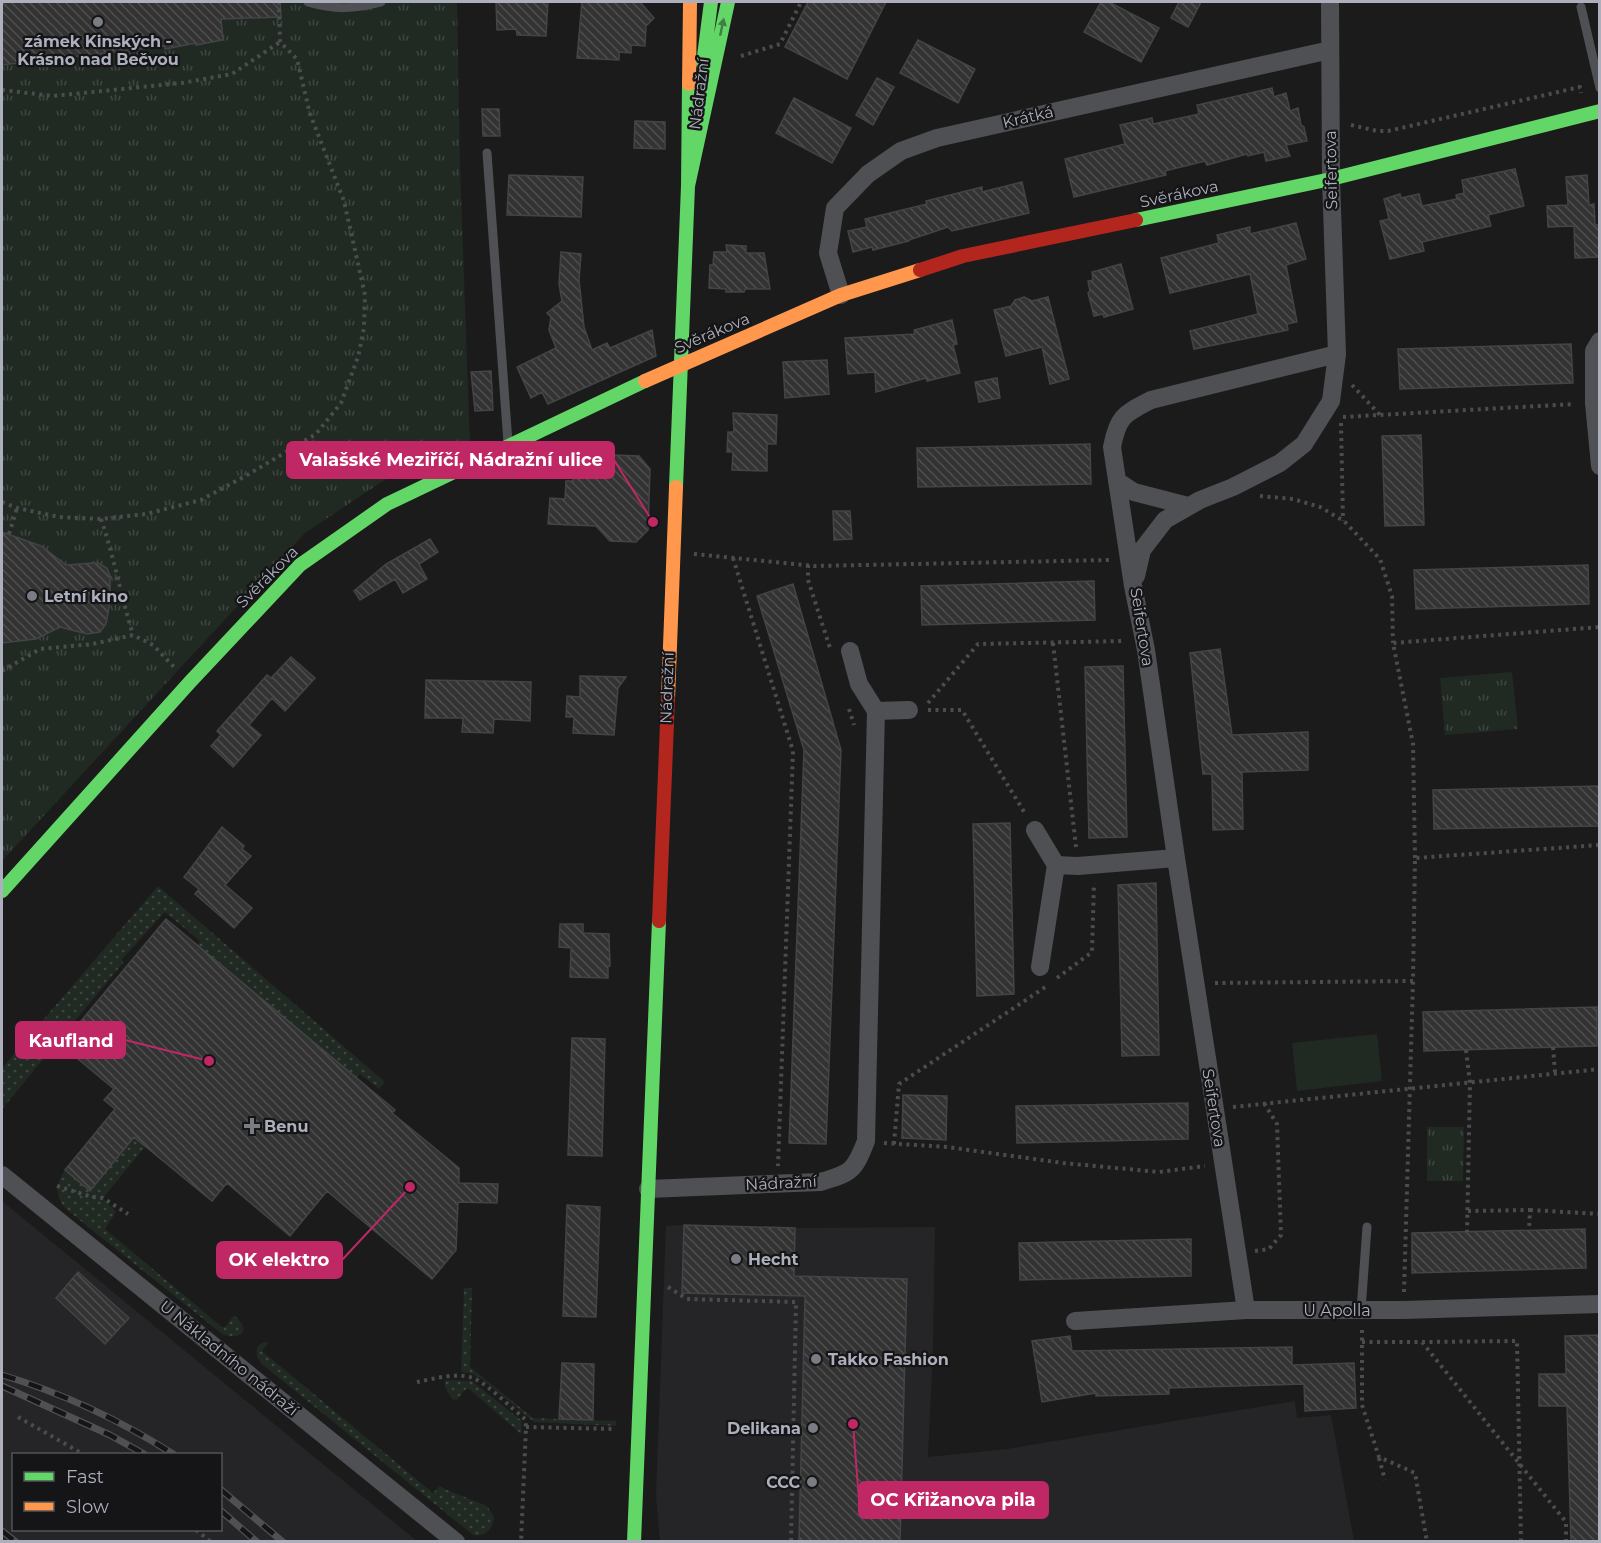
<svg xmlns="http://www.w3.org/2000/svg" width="1601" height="1543" font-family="Montserrat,sans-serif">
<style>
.built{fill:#252527;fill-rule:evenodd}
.grass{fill:url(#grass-dots)}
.park{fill:url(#park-tufts)}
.pitch{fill:#212923}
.building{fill:url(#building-back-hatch);stroke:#434447;stroke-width:1.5}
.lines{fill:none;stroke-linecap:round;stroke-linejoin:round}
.path{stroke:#4b4c4f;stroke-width:4;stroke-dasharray:3 4.5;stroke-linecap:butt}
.lane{stroke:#4f5054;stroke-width:9}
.street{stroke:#4f5054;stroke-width:18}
.fast{stroke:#63d668;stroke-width:14}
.slow{stroke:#ff974d;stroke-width:14}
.jam{stroke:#b3261e;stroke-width:14}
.rail-casing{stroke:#505053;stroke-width:7}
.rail{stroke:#151517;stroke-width:4.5;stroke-dasharray:14;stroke-linecap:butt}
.oneway{fill:#407f44}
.poi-dot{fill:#7a7c84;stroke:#151517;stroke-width:2}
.labels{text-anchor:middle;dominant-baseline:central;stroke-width:4.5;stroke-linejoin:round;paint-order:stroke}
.poi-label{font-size:16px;font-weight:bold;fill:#adb0bc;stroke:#151517;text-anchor:start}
.street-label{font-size:16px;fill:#adb0bc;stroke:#151517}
.leader{fill:none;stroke:#c02765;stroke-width:2}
.callout-dot{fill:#c02765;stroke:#151517;stroke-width:2}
.callout{fill:#c02765;stroke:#c02765;stroke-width:2}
.callout-label{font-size:18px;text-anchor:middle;font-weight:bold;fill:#fff}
</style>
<defs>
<pattern id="grass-dots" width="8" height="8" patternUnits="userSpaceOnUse" patternTransform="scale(1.5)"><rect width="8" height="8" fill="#212923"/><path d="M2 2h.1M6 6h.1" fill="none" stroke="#3f4641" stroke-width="1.8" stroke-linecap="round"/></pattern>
<pattern id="park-tufts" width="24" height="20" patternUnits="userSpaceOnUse" patternTransform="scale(1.5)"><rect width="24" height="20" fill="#212923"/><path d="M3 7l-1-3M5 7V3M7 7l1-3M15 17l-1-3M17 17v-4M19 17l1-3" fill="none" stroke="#3f4641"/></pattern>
<pattern id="building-back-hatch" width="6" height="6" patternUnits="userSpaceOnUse" patternTransform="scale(1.5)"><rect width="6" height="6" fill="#333"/><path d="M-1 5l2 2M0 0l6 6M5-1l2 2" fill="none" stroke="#4e4e4f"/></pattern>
</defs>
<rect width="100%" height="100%" fill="#1b1b1b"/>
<path class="built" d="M2 1201 417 1541H2ZM14 1454H220V1530H14Z
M684 1225 795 1228 935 1227 933 1350 928 1457 1007 1449 1295 1401 1297 1418 1331 1415 1354 1541 660 1542 656 1496 666 1226Z"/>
<path class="grass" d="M158 886 385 1082 379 1089 360 1074 356 1078 197 946 200 941 165 912 122 959 123 963 2 1109V1068Z
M123 1119 147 1147 144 1148 103 1198 116 1212 105 1229 222 1327H225L234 1315C253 1331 240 1341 222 1334L66 1209C55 1197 55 1183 65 1170L90 1190 128 1145 105 1126Z
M464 1288H472L470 1367 533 1418 616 1421V1426L534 1422 482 1379 473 1374 461 1372Z
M265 1342 268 1343 262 1351 433 1493 440 1486 445 1489 487 1506 494 1517C493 1529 485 1538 473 1535L263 1365C255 1358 253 1345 265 1342Z
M445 1380 472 1381 522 1421 521 1434 469 1389H466L457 1400 452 1399 445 1388Z"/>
<path class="park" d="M2 2H457L460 168 470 444 395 473 305 533 2 861Z
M1512 672 1518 729 1445 735 1440 678Z
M1427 1127H1464L1463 1181H1427Z"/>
<path class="pitch" d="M1377 1034 1382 1081 1297 1091 1292 1043Z"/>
<path class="building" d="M2 2H280L281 17 221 19 223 40 196 45V43L165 49V46L2 65Z
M496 2H548L546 36 517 35 516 29 497 30Z
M582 2H640L654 18 646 26 645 46 631 45V53L619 52V60L577 58Z
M808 2H886L847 79 785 47Z
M1101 2H1109L1159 28 1141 62 1084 32Z
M1179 2H1201L1188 27 1171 18Z
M918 40 975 69 958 103 900 73Z
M877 78 894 87 873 125 856 115Z
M1272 88 1274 97 1286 93 1290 111 1298 108 1301 125 1304 127 1307 141 1286 145 1290 156 1266 161 1264 152 1248 156 1247 154 1207 165 1205 161 1165 171 1166 175 1074 197 1065 159 1125 144 1120 125 1152 118 1153 124 1199 114 1197 105Z
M794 98 851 128 832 163 776 133Z
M482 109H499L500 136H483Z
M635 121 665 122V149L634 148Z
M1515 169 1524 206 1488 215 1491 226 1422 242 1424 251 1390 259 1380 221 1389 219 1384 199 1400 194 1401 198 1419 194 1422 206 1457 199 1456 195 1464 193 1462 180Z
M509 175 583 177 581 217 507 215Z
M1587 175 1589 205 1594 204 1595 225H1599V257L1575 258 1574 226 1548 227 1547 206 1568 205 1566 177Z
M1022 182 1029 213 952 231 948 227 909 240V241L873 250 872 247 853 252 848 231 867 227 865 219 927 204 926 201 982 187V192Z
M1296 223 1306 259 1286 265 1297 322 1287 324 1288 330 1194 349 1190 331 1258 314 1250 274 1170 293 1161 258 1219 243 1217 235 1250 227V234Z
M726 245 746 246V253H764L770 289H745L744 292H726V289L709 288 710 265H713L714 252H727Z
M561 252 581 254 579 280 584 327 592 350 607 343 610 348 652 330 656 356 548 404 542 392 531 398 517 367 556 348 549 330 551 317 547 313 562 301 559 284Z
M1121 264 1133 309 1104 317 1103 314 1094 316 1088 293 1090 291 1088 281 1093 280 1092 272Z
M1024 297 1032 301 1048 297 1069 379 1050 384 1042 347 1006 356 994 310 1011 306 1015 300Z
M952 320 957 344 953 345 960 373 927 381 926 378 876 392 875 372 848 374 845 338 915 334 914 330Z
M1571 344 1573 383 1400 389 1398 349Z
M827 360 829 394 785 398 783 362Z
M491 371 493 410 475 411 471 372Z
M997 378 1000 398 979 402 975 382Z
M733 413 777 415 776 444H767V471L732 470 733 452H727L728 432H734Z
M1421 435 1424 525 1385 526 1382 436Z
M1090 444 1091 484 918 487 917 448Z
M613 455 639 456 650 469 648 530 636 542 610 541 596 526 548 524 550 498 565 499 566 481H573V476H607V460Z
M833 511H850L852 539 834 540Z
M2 532 41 546 66 565 93 563H98L107 568 110 576V602L106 624 100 632 87 634 60 627 36 639 2 643Z
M430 539 438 552 419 564 427 579 403 593 395 579 360 600 354 591 386 564Z
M1588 565 1589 604 1416 609 1414 570Z
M1094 581 1095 620 922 625 921 586Z
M793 584 841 750 826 1144 789 1143 804 750 757 596Z
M1220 649 1232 735 1308 732V770L1242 772 1243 829 1213 830 1212 774H1203L1190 653Z
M291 657 315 678 285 711 272 698 249 725 261 735 233 767 211 746 221 735 217 731 267 675 271 678Z
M1123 666 1127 837 1089 838 1085 667Z
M580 676 626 677 618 688 614 735 573 733 574 717H566L567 696 580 697Z
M426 680 531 682 530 721 494 719 493 733 462 732 463 718H425Z
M1599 786V826L1434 829 1433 790Z
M1010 823 1014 994 977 996 973 824Z
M222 827 244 846 242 849 251 856 225 885 252 908 234 928 195 894 199 889 184 877Z
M1156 883 1159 1055 1122 1056 1118 885Z
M166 919 395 1110 392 1113 459 1168V1183L498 1184 497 1203 458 1202 456 1250 432 1279 327 1191 290 1236 227 1183 212 1201 134 1137 90 1191 65 1170 115 1109 104 1100 114 1089 61 1045Z
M560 924H583V933L609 934 610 966H608V978L570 977 571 948 559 947Z
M1597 1007V1046L1424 1051 1423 1012Z
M572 1038 605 1039 602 1156 568 1155Z
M903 1095 947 1096 946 1140 902 1138Z
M1188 1103V1139L1017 1143 1016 1106Z
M567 1205 600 1207 596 1317 563 1316Z
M684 1225 795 1228 794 1276 907 1279 900 1542H799L805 1296 682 1293Z
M1585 1229 1586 1268 1412 1273V1233Z
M1191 1239V1276L1020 1280 1019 1243Z
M78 1272 129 1318 105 1344 56 1298Z
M1599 1335V1542H1571L1567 1406H1539V1374H1566L1565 1336Z
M1070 1336 1072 1351 1292 1347V1365L1354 1363 1356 1408 1305 1411 1304 1384 1169 1388V1394L1096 1396V1393L1042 1402 1032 1341Z
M562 1363 594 1364 593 1420 559 1419Z"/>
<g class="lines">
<path class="path" d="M741 56 780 44 801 2
M2 90 53 96 182 83 232 74 280 42
M1351 125 1377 131H1388L1580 87 1581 93
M1352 385 1380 415
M1343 417 1575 404
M1341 423 1343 521
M1260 496 1293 499 1320 507 1344 521 1380 559 1392 596 1393 643
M2 502 17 508 59 517 101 519 146 514 201 500 249 474 316 434 341 403 358 357 364 328 365 295 344 201 310 114 297 59 280 42 279 2
M101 519C114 557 121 596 133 635
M9 534 17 508
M694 554 814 566 1109 560
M733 558 793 751 778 1166
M808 565V580L830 648
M1053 643 1076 847
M2 671 40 649 93 644 133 635 153 645 174 667
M928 703 978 644 1124 641
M849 709 854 725
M928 710H962L1026 815
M1415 858 1413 744 1393 643 1600 627
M1057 978 1092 952 1094 883
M1215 983 1413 981 1415 858 1600 845
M1553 1047 1555 1072
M1466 1050 1470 1083 1467 1232
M1233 1107 1600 1069
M884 1143 947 1147 1063 1163 1159 1172 1205 1166
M894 1144 899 1084 1047 986
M57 1186 92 1197 103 1198 128 1214
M1530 1210 1600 1214
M1468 1211 1530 1210 1529 1230
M1255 1251 1269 1249 1281 1235 1277 1124 1264 1103
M668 1287 687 1299 796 1302 791 1542
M1404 1292 1413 981
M1362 1330V1405L1379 1457 1415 1473 1427 1542
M1362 1342H1422L1566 1522V1542
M1422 1342 1517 1341 1521 1542
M417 1382C433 1379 456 1372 473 1378 489 1385 510 1407 525 1419L526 1427 521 1542
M18 1417 83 1454
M526 1427 616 1429
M1379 1458 1385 1480
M196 1530 211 1542"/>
<path class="lane" d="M308 2C335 10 354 9 381 2
M1581 7 1600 88
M487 153 508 443
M1361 1310 1367 1227"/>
<path class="street" d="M841 295 828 253 835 208 868 174 901 151 937 138 1330 50
M1600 341 1594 351V403L1600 466
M1117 481 1134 492 1188 506
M1136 576 1142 550 1165 520 1200 500 1233 487 1280 463 1304 444 1331 401 1337 354 1331 179 1330 2
M876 711 909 710
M1035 830 1056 865 1040 967
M1056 865 1078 866 1176 858
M2 1175 456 1542
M648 1189 820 1182C851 1173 854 1172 866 1141L876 711 859 684 850 651
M1246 1310 1176 858 1146 650 1133 586 1112 447C1118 416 1124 414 1151 400L1337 354
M1075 1321 1246 1310H1404L1600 1304"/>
<path class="fast" d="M703 64 711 2
M688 186 728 2
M1136 220 1331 179 1600 111
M676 487 688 186 689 84
M2 891 190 682 300 565 387 504 645 381
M634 1542 659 921"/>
<path class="slow" d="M689 84 690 2
M645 381 841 295 920 270
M668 699 676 487"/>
<path class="jam" d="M920 270 963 256 1136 220
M659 921 668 699"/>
<g class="rail-casing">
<path id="rail" d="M2 1375C62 1393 120 1420 173 1454
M2 1386 110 1435 144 1454
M220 1489 283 1542
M220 1510 257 1542
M2 1531 16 1542"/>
</g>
<use href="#rail" class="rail"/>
</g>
<defs><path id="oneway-solid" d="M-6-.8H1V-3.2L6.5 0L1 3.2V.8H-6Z" transform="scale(1.5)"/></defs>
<use class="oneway" href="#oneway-solid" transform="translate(722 27) rotate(-78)"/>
<g class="poi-dot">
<circle cx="98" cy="22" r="6"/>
<circle cx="32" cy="596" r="6"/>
<path d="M249 1117h6v6h6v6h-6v6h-6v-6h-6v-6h6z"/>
<circle cx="736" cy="1259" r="6"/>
<circle cx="816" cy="1359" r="6"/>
<circle cx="813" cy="1428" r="6"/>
<circle cx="812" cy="1482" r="6"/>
</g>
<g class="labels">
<g class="poi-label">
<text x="98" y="41" text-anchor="middle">zámek Kinských -<tspan x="98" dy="18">Krásno nad Bečvou</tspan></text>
<text x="44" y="596">Letní kino</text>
<text x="264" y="1126">Benu</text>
<text x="748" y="1259">Hecht</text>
<text x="828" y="1359">Takko Fashion</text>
<text x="801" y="1428" text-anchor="end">Delikana</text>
<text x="800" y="1482" text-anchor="end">CCC</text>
</g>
<g class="street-label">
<text transform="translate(699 94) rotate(-83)">Nádražní</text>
<text transform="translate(1028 117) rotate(-13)">Krátká</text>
<text transform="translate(1331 170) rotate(-91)">Seifertova</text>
<text transform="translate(1179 194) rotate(-12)">Svěrákova</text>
<text transform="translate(712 333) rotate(-23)">Svěrákova</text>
<text transform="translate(267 577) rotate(-45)">Svěrákova</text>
<text transform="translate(1142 627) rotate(81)">Seifertova</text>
<text transform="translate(667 688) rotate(-88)">Nádražní</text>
<text transform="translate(1214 1108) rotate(81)">Seifertova</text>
<text transform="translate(781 1183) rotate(-3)">Nádražní</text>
<text x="1337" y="1310">U Apolla</text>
<text transform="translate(229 1358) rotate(39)">U Nákladního nádraží</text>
</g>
</g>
<path class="leader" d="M653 522L614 460M209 1061L125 1040M410 1187L342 1260M853 1424L859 1500"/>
<g class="callout-dot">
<circle cx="653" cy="522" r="6"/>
<circle cx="209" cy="1061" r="6"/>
<circle cx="410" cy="1187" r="6"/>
<circle cx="853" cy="1424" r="6"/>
</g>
<g class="callout">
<rect x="287" y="442" width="327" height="36" rx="6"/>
<rect x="16" y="1022" width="109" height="36" rx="6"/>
<rect x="217" y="1242" width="125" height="36" rx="6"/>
<rect x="859" y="1482" width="189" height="36" rx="6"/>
</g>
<g class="callout-label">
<text x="451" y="466">Valašské Meziříčí, Nádražní ulice</text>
<text x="71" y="1047">Kaufland</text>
<text x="279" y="1266">OK elektro</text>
<text x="953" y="1506">OC Křižanova pila</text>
</g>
<rect width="1601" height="1543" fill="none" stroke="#adb0bc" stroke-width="6"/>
<rect x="12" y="1453" width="210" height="78" fill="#151517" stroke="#525359" stroke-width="1.5"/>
<rect x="24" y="1472" width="30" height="9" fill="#63d668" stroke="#525359" stroke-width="1.5"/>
<text x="66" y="1483" font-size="18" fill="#adb0bc">Fast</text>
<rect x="24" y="1502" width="30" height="9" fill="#ff974d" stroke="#525359" stroke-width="1.5"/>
<text x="66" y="1513" font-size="18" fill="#adb0bc">Slow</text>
</svg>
